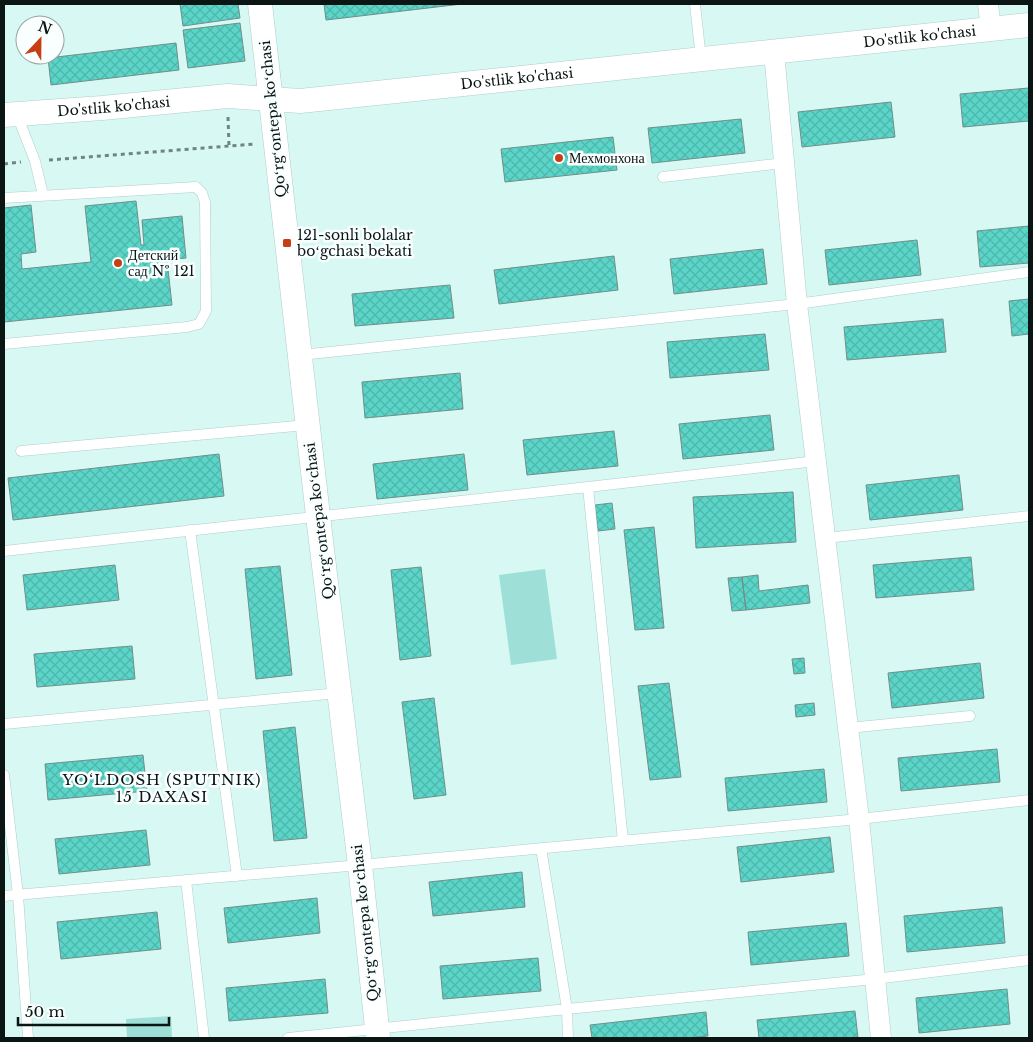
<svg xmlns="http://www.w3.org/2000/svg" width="1033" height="1042" font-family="'Libre Baskerville',serif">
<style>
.green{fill:#9ee0d7}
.building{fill:url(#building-cross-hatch);stroke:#718e8a}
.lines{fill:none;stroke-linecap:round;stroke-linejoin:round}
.service-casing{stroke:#afceca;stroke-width:11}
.minor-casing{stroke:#afceca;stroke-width:21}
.tertiary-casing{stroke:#afceca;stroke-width:25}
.path{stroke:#708582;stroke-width:3;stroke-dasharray:4 4;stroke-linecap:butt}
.service{stroke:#fff;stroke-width:10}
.minor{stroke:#fff;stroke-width:20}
.tertiary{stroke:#fff;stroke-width:24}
.poi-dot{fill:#c73e15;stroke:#f9fffe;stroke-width:2}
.labels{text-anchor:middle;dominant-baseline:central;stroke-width:5;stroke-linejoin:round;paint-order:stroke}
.street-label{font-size:14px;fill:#0a1514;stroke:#f9fffe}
.poi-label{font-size:14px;fill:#0a1514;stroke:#f9fffe;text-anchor:start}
.neighbourhood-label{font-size:15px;letter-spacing:1px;fill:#0a1514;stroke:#f9fffe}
</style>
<defs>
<pattern id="building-cross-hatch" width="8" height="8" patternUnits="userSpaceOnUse" patternTransform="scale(1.25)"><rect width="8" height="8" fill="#5bd5c8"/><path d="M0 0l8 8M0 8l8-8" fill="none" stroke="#4eb6ab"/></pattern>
</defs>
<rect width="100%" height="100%" fill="#d8f8f3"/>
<path class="green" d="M545 569 557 659 511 665 499 575Z
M171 1016 172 1038H127L126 1019Z"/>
<path class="building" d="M180 4H238L240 18 183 26Z
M324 4H462L326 20Z
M240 23 245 61 188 68 183 30Z
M176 43 179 70 51 85 48 58Z
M1029 88V121L963 127 960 94Z
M891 102 895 137 802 147 798 112Z
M741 119 745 153 652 163 648 128Z
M613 137 617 170 505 182 501 149Z
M136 201 141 245H144L142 220 182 216 186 258 167 260 172 305 4 322V208L31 205 36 252 21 254 22 269 91 262 85 206Z
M1029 226V263L980 267 977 231Z
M917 240 921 275 829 285 825 250Z
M763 249 767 284 674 294 670 259Z
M614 256 618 290 499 304 494 270Z
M450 285 454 318 355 326 352 294Z
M1029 299V334L1012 336 1009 301Z
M943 319 946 352 847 360 844 327Z
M765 334 769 370 670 378 667 342Z
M460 373 463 409 365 418 362 382Z
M770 415 774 450 683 459 679 424Z
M614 431 618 466 527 475 523 440Z
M219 454 224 496 13 520 8 478Z
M464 454 468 490 377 499 373 464Z
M959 475 963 510 870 520 866 485Z
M793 492 796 542 696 548 693 497Z
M612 503 615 529 598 531 595 505Z
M654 527 664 628 635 630 624 530Z
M971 557 974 590 876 598 873 565Z
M115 565 119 600 27 610 23 575Z
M280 566 292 675 256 679 245 569Z
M421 567 431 656 400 660 391 570Z
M758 575 759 591 808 585 810 603 746 610 742 577Z
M742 577 746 610 732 611 728 578Z
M132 646 135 679 37 687 34 654Z
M804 658 805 673 794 674 792 659Z
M980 663 984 698 892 708 888 673Z
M669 683 681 777 650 780 638 686Z
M434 698 446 795 414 799 402 702Z
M814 703 815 715 796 717 795 705Z
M295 727 307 838 274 841 263 731Z
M997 749 1000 782 901 791 898 758Z
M143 755 147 791 48 800 45 764Z
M824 769 827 802 728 811 725 778Z
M146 830 150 865 59 874 55 839Z
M830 837 834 872 741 882 737 847Z
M522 872 525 907 433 916 429 882Z
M317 898 320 933 228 943 224 908Z
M1002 907 1005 943 907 952 904 916Z
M157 912 161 949 61 959 57 922Z
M846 923 849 956 751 965 748 932Z
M538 958 541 991 443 999 440 966Z
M325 979 328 1013 229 1021 226 988Z
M1007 989 1010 1024 919 1033 916 998Z
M855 1011 858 1038H759L757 1020Z
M706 1012 708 1036 687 1038H592L590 1025Z"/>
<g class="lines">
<g class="service-casing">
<path id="service" d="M695 4 701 59
M17 115 35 161 43 195
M663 177 784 163
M4 198 196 187 202 193 205 202 206 311 199 324 187 327 4 344
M300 355 797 304 1029 272
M21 451 307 425
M588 487 623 841
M190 530 237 876
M826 538 1029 516
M4 551 588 487 816 461
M4 724 339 693
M848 728 970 716
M4 775 18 895 28 1038
M186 880 204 1038
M4 896 360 865 859 819 1029 800
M288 1038 567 1009 541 848
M568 1038 567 1009 875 979 1029 960"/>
</g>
<g class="minor-casing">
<path id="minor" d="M988 4 991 29
M774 52 797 304 859 819 881 1038"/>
</g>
<g class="tertiary-casing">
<g id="tertiary">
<path d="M260 4 318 516 360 865 378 1038"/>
<path id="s1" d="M4 115 102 108 228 96 300 101 1029 25"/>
</g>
</g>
<path class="path" d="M228 117 229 146
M49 160 255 144
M4 164 21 162"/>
<use href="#service" class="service"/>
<use href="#minor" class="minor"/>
<use href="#tertiary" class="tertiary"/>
</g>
<g class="poi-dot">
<circle cx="559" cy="158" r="5"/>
<rect x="282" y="238" width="10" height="10" rx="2.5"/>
<circle cx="118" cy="263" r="5"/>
</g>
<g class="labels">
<g class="street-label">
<text stroke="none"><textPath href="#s1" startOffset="920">Do'stlik ko'chasi</textPath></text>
<text stroke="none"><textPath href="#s1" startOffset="515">Do'stlik ko'chasi</textPath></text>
<text stroke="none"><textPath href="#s1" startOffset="110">Do'stlik ko'chasi</textPath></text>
<text transform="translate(273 119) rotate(-96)">Qoʻrgʻontepa koʻchasi</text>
<text transform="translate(319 521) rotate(-97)">Qoʻrgʻontepa koʻchasi</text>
<text transform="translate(365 923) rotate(-96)">Qoʻrgʻontepa koʻchasi</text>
</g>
<g class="poi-label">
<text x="569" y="158">Мехмонхона</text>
<text x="297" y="235">121-sonli bolalar<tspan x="297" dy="16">boʻgchasi bekati</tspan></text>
<text x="128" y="255">Детский<tspan x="128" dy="16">сад № 121</tspan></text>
</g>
<g class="neighbourhood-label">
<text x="162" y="779">YO‘LDOSH (SPUTNIK)<tspan x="162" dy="17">15 DAXASI</tspan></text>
</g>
</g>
<rect width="1033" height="1042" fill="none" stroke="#0a1514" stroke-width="10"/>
<g transform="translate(40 40) rotate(22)"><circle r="24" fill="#f9fffe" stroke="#99a1a0"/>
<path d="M0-4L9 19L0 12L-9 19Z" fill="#c73e15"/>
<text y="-8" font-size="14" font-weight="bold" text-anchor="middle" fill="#0a1514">N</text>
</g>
<path d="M18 1017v8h151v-8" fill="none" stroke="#0a1514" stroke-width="2.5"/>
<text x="25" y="1017" font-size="15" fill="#0a1514" stroke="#f9fffe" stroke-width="4" paint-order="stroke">50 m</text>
</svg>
